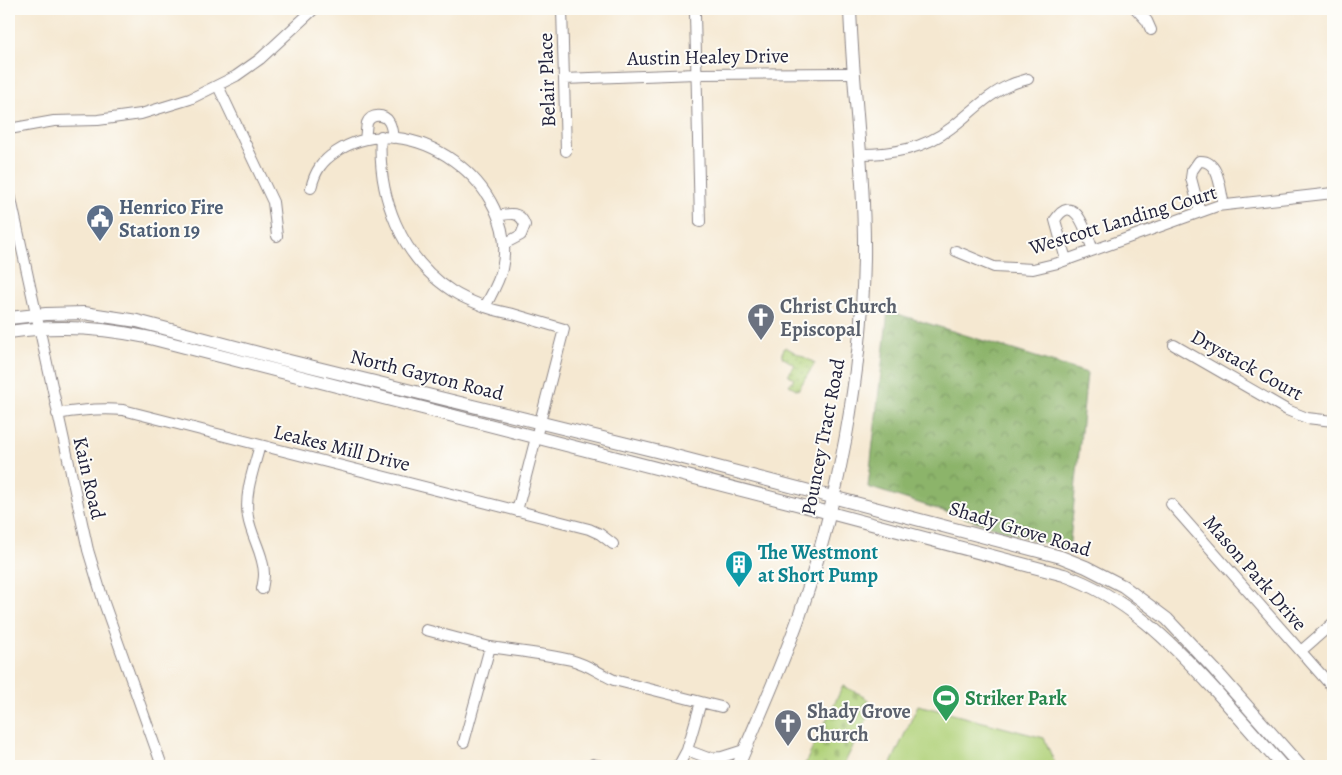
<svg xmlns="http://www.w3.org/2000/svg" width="1342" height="775" font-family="Alegreya,serif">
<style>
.grass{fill:url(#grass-dots);stroke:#6a7a5a}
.forest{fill:url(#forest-crowns);stroke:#576b52}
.cemetery{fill:url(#cemetery-stones);stroke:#6a7a5a}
.garden{fill:#b1d27a;stroke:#6a7a5a}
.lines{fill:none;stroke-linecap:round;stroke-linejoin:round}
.minor-casing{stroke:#8c8586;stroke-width:12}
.major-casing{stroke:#8c8586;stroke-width:14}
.minor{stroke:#fff;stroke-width:10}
.major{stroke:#fff;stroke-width:12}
.labels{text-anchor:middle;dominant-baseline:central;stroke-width:4;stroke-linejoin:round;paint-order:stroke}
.street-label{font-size:20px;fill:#22223b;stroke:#fdfcf7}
.service-label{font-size:20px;font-weight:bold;fill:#4e5e75;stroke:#fdfcf7;text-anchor:start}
.worship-label{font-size:20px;font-weight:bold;fill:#5b616d;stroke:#fdfcf7;text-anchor:start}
.culture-label{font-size:20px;font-weight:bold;fill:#0d838f;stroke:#fdfcf7;text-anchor:start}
.leisure-label{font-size:20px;font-weight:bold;fill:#27864d;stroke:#fdfcf7;text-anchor:start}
</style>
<defs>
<pattern id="grass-dots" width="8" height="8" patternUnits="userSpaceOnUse" patternTransform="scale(1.25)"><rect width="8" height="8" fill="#b1d27a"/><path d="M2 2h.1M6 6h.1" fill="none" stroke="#98b46a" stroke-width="1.8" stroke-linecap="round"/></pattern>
<pattern id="forest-crowns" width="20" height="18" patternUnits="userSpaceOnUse" patternTransform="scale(1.25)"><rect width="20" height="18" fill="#8cb46a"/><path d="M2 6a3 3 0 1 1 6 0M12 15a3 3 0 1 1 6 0" fill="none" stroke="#729258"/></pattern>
<pattern id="cemetery-stones" width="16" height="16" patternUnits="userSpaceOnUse" patternTransform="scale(1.25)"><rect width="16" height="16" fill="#b1d27a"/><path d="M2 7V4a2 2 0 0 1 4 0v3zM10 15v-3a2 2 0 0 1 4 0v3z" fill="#98b46a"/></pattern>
</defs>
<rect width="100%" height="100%" fill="#fdfcf7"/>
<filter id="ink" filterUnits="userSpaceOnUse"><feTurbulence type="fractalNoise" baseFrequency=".02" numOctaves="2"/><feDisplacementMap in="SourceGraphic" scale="10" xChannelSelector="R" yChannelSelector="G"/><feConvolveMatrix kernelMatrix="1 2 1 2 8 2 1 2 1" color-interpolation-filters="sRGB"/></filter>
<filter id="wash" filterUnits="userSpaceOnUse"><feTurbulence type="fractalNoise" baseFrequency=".0096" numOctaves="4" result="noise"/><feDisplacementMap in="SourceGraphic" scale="20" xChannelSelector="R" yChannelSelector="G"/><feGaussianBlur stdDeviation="1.12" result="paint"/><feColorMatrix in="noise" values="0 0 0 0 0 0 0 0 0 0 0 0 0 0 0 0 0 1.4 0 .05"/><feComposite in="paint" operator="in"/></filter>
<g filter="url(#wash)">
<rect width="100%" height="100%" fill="#f5e8d1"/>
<path class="grass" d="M785 347 815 363 798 390 789 385 794 379 788 375 795 365 782 357V353Z"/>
<path class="forest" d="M888 311 1087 373 1069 551 868 487Z"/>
<path class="cemetery" d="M843 686 864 696 873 707 843 766H804Z"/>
<path class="garden" d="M918 705 1044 738 1056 766H890Z"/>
</g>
<g filter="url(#ink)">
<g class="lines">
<g class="minor-casing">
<path id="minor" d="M562 9 566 151
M1136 9 1147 21 1151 30
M695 14 700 222
M564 79 696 74 853 73
M218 86 273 202 277 236
M9 129 54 121 98 120 141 114 190 99 236 76 260 59 314 9
M381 136C377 196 401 258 452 291 461 297 473 302 483 306 492 310 503 312 513 314 530 319 547 324 564 329L517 511
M365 139C366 134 366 128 367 123 371 113 385 114 389 122 392 127 392 133 393 138
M860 154C893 154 924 149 951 128 970 114 988 94 1010 85 1016 82 1022 81 1028 79
M311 188C315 171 322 161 336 152 409 103 521 185 502 269 499 282 491 295 485 307
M9 190 88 550 104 603 162 766
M1200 212 1191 178 1192 171 1199 161C1220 159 1220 191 1224 205
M498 216C510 213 520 211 525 225L521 235 504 244
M956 251 994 267 1033 269 1058 263 1217 206 1333 193
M1066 260 1055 220C1075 189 1087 235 1093 250
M1174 345 1287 410 1307 418 1333 421
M57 414C80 410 100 408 123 410L589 529 600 534 613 544
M260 445C254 468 244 493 248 517 251 536 264 555 264 574 264 579 263 584 262 589
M1171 504 1333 688
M426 630 490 647
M1301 651 1333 623
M701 702 721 707
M464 742 490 647C517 651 545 654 571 660 587 664 599 673 614 680L701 702 687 750 708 758 722 757 744 750
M593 764 602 766
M676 766 680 763 687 750"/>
</g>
<g class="major-casing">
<path id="major" d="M9 318 46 314 84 313 137 321 281 359 668 454 1061 557 1086 567 1123 586 1167 619 1214 669 1300 766
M9 332C55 325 100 327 146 337L796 504 1064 575C1126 597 1170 641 1214 689 1237 715 1259 740 1282 766
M738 766C759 716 782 666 800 614 838 504 862 375 864 258 865 175 853 92 850 9"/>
</g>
<use href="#minor" class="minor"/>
<use href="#major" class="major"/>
</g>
</g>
<defs>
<g id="civic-pin" transform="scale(1.4375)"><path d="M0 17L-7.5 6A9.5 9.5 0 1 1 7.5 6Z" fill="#5c6f8a" stroke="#fdfcf7"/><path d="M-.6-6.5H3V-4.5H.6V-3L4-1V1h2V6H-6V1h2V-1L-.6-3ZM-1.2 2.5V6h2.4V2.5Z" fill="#fff"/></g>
<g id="church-pin" transform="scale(1.4375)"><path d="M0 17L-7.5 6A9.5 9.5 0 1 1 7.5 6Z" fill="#6b7280" stroke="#fdfcf7"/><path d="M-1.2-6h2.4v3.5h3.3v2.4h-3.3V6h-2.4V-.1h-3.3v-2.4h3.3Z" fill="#fff"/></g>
<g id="building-pin" transform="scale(1.4375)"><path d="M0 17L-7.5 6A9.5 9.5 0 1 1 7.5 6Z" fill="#0f9aa8" stroke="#fdfcf7"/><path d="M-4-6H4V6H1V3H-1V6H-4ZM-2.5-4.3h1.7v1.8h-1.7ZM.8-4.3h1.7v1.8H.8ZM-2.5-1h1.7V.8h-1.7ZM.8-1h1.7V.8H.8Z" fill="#fff"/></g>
<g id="stadium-pin" transform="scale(1.4375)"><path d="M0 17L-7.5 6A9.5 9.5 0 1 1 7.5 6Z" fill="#2e9e5b" stroke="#fdfcf7"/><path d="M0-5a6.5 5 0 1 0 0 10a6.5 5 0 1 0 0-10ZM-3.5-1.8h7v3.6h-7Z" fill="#fff"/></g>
</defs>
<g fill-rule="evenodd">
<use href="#civic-pin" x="100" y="218"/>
<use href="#church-pin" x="761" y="317"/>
<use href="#building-pin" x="739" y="564"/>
<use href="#stadium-pin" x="946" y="698"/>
<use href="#church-pin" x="788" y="723"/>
</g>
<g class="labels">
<g class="street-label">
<text transform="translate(708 57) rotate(-1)">Austin Healey Drive</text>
<text transform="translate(547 80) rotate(-92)">Belair Place</text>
<text transform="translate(1123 220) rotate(-17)">Westcott Landing Court</text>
<text transform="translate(1247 365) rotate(29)">Drystack Court</text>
<text transform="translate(427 375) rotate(14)">North Gayton Road</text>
<text transform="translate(823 437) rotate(-79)">Pouncey Tract Road</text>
<text transform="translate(342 448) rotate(14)">Leakes Mill Drive</text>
<text transform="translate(89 478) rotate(77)">Kain Road</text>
<text transform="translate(1020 529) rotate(17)">Shady Grove Road</text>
<text transform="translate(1255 573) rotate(49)">Mason Park Drive</text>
</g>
<g class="service-label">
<text x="119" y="207">Henrico Fire<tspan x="119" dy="23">Station 19</tspan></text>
</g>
<g class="worship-label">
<text x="780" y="306">Christ Church<tspan x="780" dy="23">Episcopal</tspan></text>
<text x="807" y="711">Shady Grove<tspan x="807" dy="23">Church</tspan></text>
</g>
<g class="culture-label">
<text x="758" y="552">The Westmont<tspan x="758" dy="23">at Short Pump</tspan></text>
</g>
<g class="leisure-label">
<text x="965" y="698">Striker Park</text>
</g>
</g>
<rect width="1342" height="775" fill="none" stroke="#fdfcf7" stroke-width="30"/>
</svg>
